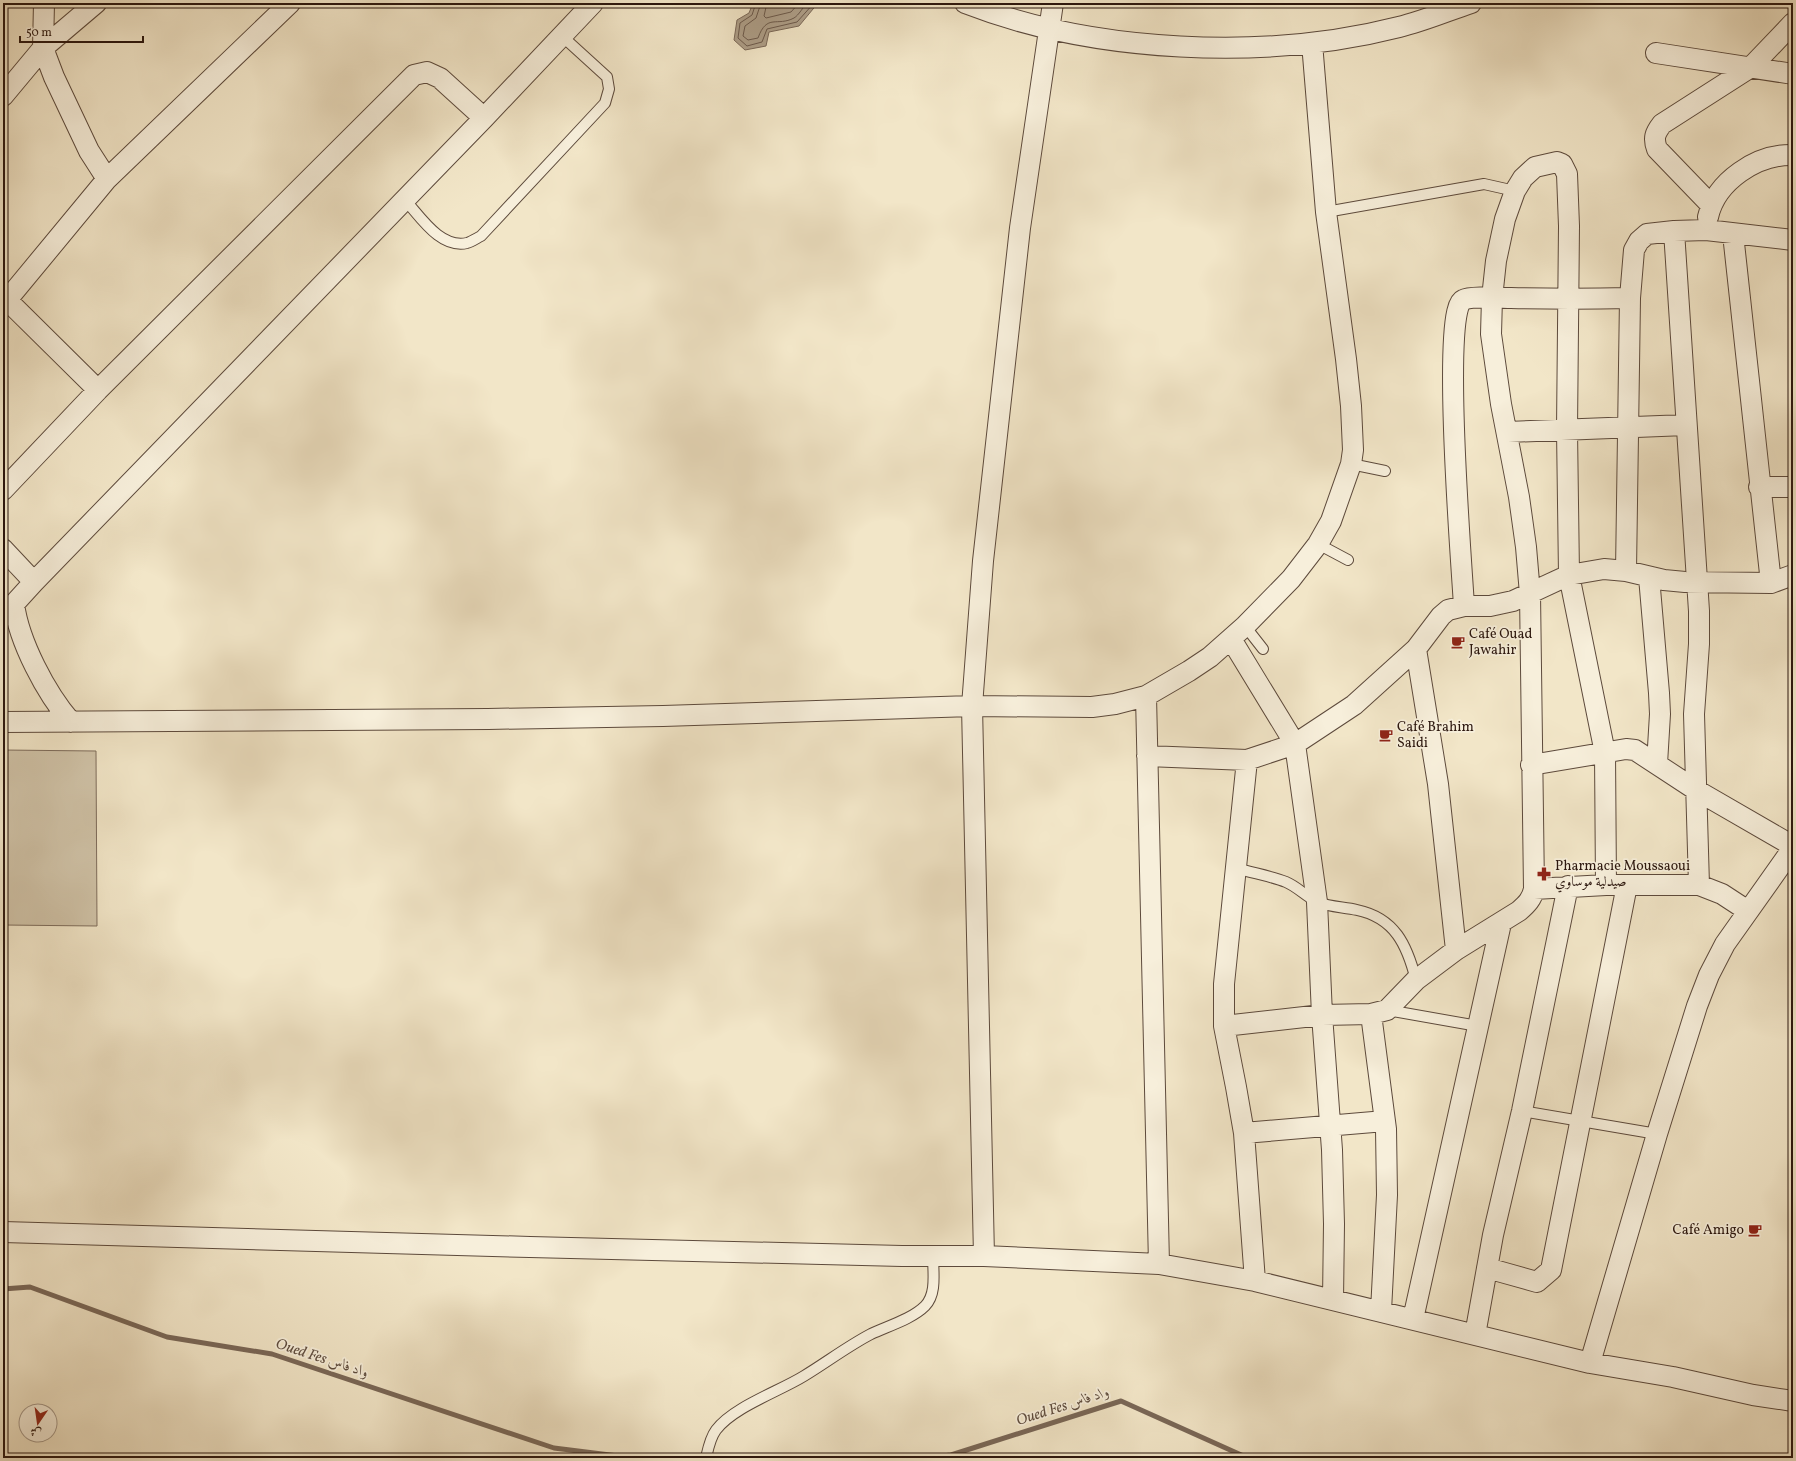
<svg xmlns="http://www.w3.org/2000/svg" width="1796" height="1461" font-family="Vollkorn,Amiri,serif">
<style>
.grass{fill:#d0c3a8;stroke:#7e6c5b}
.water{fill:#ae9f89;stroke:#7a6858}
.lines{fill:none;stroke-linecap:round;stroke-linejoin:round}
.shore{stroke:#6c5a4c;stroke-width:1}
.stream{stroke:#7a6858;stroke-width:5}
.lane-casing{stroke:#5d4a3c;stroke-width:12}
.street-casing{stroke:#5d4a3c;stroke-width:22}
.lane{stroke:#f7efdb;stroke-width:10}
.street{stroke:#f7efdb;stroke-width:20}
.labels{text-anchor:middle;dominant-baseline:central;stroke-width:3.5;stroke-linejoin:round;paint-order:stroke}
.poi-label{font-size:14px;fill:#2b160e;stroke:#f7efdb;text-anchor:start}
.water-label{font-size:15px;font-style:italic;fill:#5f4d3f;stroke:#f7efdb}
</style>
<rect width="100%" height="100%" fill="#f2e6c8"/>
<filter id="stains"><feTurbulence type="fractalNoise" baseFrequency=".005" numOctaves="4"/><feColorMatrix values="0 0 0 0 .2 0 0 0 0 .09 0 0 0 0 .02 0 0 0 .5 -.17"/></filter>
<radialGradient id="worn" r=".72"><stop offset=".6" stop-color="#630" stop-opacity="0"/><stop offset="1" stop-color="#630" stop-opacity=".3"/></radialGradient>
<path class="grass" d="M3 750 96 751 97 926 3 925Z"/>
<path class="water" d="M753 3H818L799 26 769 32 766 46 745 50 734 40 737 20 749 13Z"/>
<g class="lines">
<path class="shore" d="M756 3 752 15 740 23 738 38 747 46 762 42 767 29 797 22 814 3
M761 3 756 18 745 26 743 36 748 40 758 38C767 13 777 27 794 18 799 15 803 7 807 3
M767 3 764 16 766 18 791 12 799 3"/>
<path class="stream" d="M3 1289 30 1287 167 1337 272 1354 554 1448 634 1458
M925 1458 951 1455 1121 1401 1248 1458"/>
<g class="lane-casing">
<path id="lane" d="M405 200C420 216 440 249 467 243 471 242 477 238 481 236L605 103 609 89 607 77 562 36
M1326 212 1484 184 1515 191
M1351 464 1385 471
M1318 544 1348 560
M1245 626 1263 649
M1236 868C1252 873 1271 876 1286 882 1298 887 1306 897 1318 902 1329 907 1344 907 1357 910 1395 918 1407 945 1416 980
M1387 1010 1478 1026
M1522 1111 1657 1134
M706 1458C708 1449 710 1438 716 1430 733 1407 780 1391 804 1376 827 1362 848 1346 871 1334 888 1326 912 1319 925 1306 937 1294 933 1272 933 1256"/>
</g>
<g class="street-casing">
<path id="street" d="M44 3 43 48 54 77 89 151 107 179
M965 3C1093 53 1266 61 1399 27 1424 21 1447 11 1471 3
M1656 53 1793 74
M3 96 43 48 96 3
M1711 205 1657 149C1653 138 1655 133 1662 124L1751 67 1793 23
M1708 217C1716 181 1757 154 1793 155
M1674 231 1699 611V644L1694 714 1699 885
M1733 234 1771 583
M7 300 107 179 290 3
M3 301 7 300 98 390
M1508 432 1686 425
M1759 487H1793
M3 490 98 390 414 75 427 72 440 78 484 118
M3 549 34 582
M1626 571 1630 298 1634 250 1639 241 1647 234 1674 231 1706 230 1793 240
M1649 577 1659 693 1660 714 1657 764
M14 604C19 642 46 693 71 722
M1464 606C1462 570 1441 309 1463 300 1471 296 1501 298 1511 298 1551 299 1590 299 1630 298
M3 616 34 582 484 118 593 3
M1231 639 1295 744 1317 902 1322 1015 1332 1150 1334 1224 1333 1300
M1416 649 1438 784 1456 950
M1146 696 1159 1264
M3 722 488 719 663 716 972 706 1092 707 1115 704 1146 696 1189 671 1210 657 1245 626 1291 579 1318 544 1331 521 1351 464 1353 450 1351 406 1346 359 1326 212 1312 43
M1147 756 1247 760 1295 744 1354 705 1416 649 1441 616 1448 610 1464 606H1490L1513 601 1569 575 1604 569 1626 571 1664 580 1685 582 1771 583 1793 575
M1247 760 1224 984V1026L1322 1015 1371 1014 1387 1010 1416 980 1456 950 1519 911C1527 904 1532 899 1534 889L1530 594 1526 547 1519 497 1501 404 1491 334 1492 298 1496 261 1505 219 1515 191 1523 178 1535 167 1557 162 1562 164 1567 174 1569 226 1567 430 1569 575 1605 753 1606 885
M1531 765 1626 749 1635 750 1696 790 1793 846
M1534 889 1606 885H1699L1722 894 1748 911
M1371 1014 1386 1129 1387 1195 1381 1311
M1224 1026 1236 1087 1244 1133 1255 1281
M1244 1133 1385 1121
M3 1232 530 1247 902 1256H984L1159 1264 1255 1281 1590 1363 1673 1377 1753 1395 1793 1401
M984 1256 972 706 983 561 1020 228 1053 3
M1487 1268 1537 1282 1551 1270 1627 885
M1413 1319 1501 923
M1475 1335 1493 1235 1522 1111 1568 886
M1590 1363 1657 1134 1697 1006 1709 975 1725 944 1793 848"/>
</g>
<use href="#lane" class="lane"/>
<use href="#street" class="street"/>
</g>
<defs>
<g id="cafe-bare" transform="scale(1.08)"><path d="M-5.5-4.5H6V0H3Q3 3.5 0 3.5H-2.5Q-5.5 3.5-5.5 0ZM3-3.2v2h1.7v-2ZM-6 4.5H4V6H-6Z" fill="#8f2418" stroke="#f7efdb" stroke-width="2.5" paint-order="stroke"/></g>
<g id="pharmacy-bare" transform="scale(1.08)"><path d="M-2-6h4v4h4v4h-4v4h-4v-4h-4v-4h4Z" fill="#8f2418" stroke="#f7efdb" stroke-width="2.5" paint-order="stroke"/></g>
</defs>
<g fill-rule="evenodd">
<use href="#cafe-bare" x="1458" y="642"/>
<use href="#cafe-bare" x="1386" y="735"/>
<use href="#pharmacy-bare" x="1544" y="874"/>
<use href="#cafe-bare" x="1755" y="1230"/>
</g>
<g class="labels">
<g class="poi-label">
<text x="1469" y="634">Café Ouad<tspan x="1469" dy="16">Jawahir</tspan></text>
<text x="1397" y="727">Café Brahim<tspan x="1397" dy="16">Saidi</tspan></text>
<text x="1555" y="866">Pharmacie Moussaoui<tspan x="1555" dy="16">صيدلية موساوي</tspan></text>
<text x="1744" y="1230" text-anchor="end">Café Amigo</text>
</g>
<g class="water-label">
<text transform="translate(322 1359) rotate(18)">Oued Fes واد فاس</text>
<text transform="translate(1063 1407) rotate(-18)">Oued Fes واد فاس</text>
</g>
</g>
<rect width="1796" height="1461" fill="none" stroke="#f2e6c8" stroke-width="16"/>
<rect x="4" y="4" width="1788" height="1453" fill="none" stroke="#2b160e" stroke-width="2"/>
<rect x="8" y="8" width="1780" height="1445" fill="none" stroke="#2b160e"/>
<g transform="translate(38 1423) rotate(193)"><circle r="19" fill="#f7efdb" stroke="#a59889"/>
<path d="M0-3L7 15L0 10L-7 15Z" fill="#8f2418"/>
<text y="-6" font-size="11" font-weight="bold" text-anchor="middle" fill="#2b160e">ش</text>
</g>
<path d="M20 36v6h123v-6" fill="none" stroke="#2b160e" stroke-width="2"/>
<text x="26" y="36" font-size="12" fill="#2b160e" stroke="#f7efdb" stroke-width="3" paint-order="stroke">50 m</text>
<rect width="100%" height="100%" filter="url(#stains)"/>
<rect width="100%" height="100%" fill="url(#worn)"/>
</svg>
